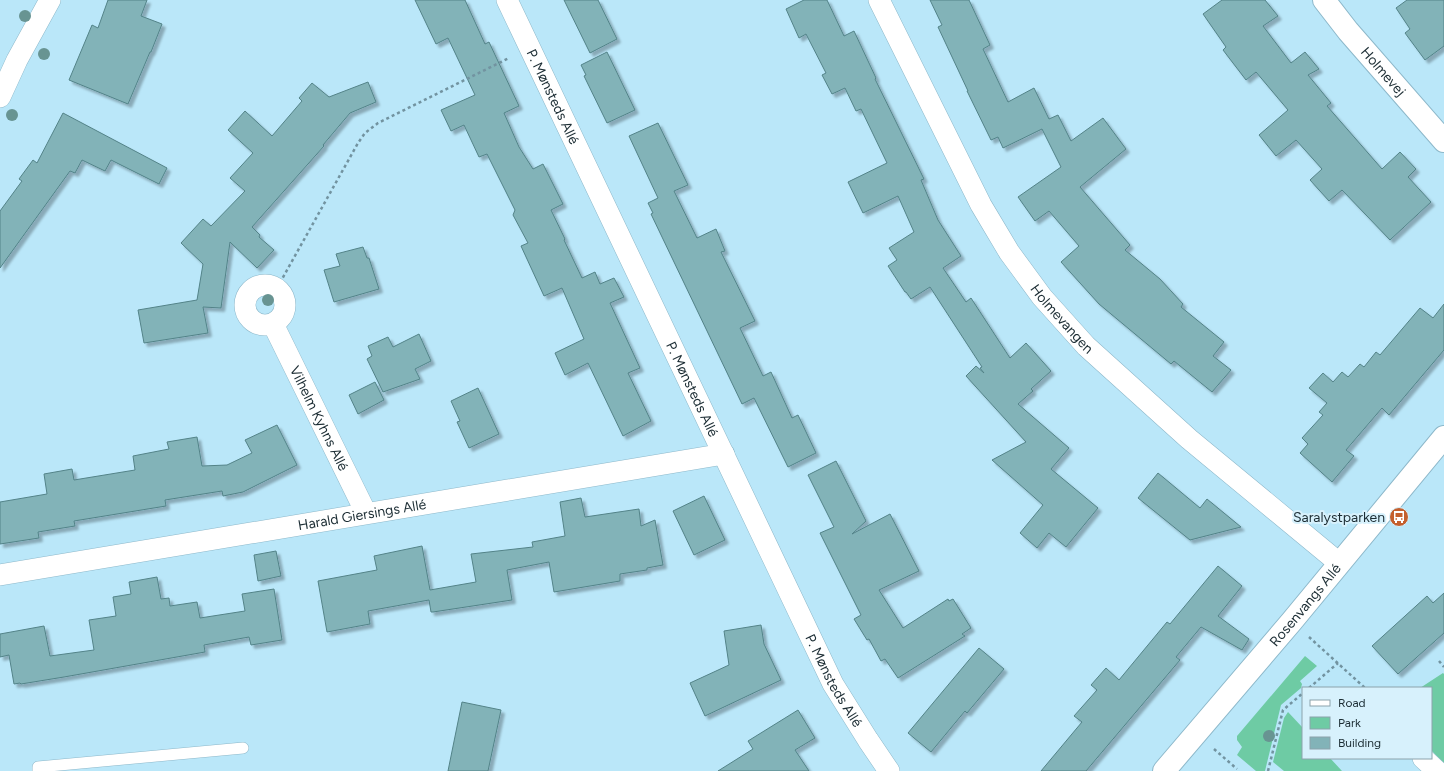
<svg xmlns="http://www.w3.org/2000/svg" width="1444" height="771" font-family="Figtree,sans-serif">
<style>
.green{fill:#6ecba4}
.building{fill:#82b3b8;stroke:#538388;filter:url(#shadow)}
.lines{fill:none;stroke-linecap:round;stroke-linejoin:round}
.service-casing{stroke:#8db8ca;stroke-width:12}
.minor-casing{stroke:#8db8ca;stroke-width:22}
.tertiary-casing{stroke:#8db8ca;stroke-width:24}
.path{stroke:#7293a0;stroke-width:2.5;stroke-dasharray:3 3;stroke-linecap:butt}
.service{stroke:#fff;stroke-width:11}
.minor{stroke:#fff;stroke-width:21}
.tertiary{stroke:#fff;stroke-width:22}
.tree{fill:#689492}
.labels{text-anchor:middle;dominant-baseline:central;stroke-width:4;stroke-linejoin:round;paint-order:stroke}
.street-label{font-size:14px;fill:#1c2d34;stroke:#d7f1fc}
.poi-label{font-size:14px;fill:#1c2d34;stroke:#d7f1fc;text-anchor:end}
</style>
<defs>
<filter id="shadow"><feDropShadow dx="3.5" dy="3.5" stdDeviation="1" flood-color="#0004"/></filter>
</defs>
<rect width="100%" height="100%" fill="#bae7f9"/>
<path class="green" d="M1305 656 1317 666 1300 681 1302 684 1301 688 1281 705 1265 771H1256L1237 755 1242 747 1237 740V736Z
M1443 673 1444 674V764L1431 750V688H1420Z
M1288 712 1303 728V758H1330L1342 771H1284L1273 762 1284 718Z"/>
<path class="building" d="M108 0H147L141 16 162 24 151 52H150L128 104 69 80 92 25 98 28Z
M415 0H465L485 44 489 42 519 106 504 113 519 147 533 169 543 164 563 204 551 210 565 239 564 240 582 278 595 272 600 284 614 278 624 297 610 303 640 368 628 373 651 421 623 436 588 363 565 375 555 353 584 339 562 288 544 296 521 246 528 243 513 215 515 210 487 154 479 157 464 125 451 131 441 110 475 95 448 38 436 44Z
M564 0H598L617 39 590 53Z
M804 0H827L844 36 854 31 876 78 875 79 924 179 921 180 938 220 961 256 943 268 966 302 971 298 1010 358 1026 343 1051 371 1031 389 1033 391 1018 404 1069 448 1051 469 1098 508 1066 547 1049 533 1037 548 1020 533 1043 505 992 460 1026 442 966 376 976 366 984 373 980 368 982 367 930 287 911 299 906 292H905L888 266 897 260 889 248 914 232 898 196 863 213 848 182 887 163 861 109 856 111 845 88 832 94 822 75 826 73 806 34 799 38 786 9Z
M930 0H969L990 45 983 49 1008 102 1034 88 1049 119 1058 115 1071 141 1103 118 1126 149 1080 187 1130 245 1125 250 1160 279 1183 304 1181 307 1224 342 1213 356 1231 370 1212 392 1174 361 1171 364 1099 304 1061 262 1079 246 1049 211 1035 221 1018 197 1061 167 1042 129 1003 148 998 137 991 140 967 91H968L938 27 942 25Z
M1222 0H1265L1278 16 1263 26 1291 63 1305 52 1319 69 1308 75 1331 103 1327 106 1382 169 1400 152 1416 169 1408 177 1431 202 1390 240 1342 190 1329 201 1310 180 1322 169 1296 140 1276 156 1259 135 1288 110 1256 72 1246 80 1223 50 1226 47 1203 14Z
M1407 0H1444V46L1425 60 1405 33 1410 29 1396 8Z
M607 52 635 110 607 123 584 76 586 75 581 65Z
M368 82 376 102 350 113 323 145 324 146 252 227 260 235 259 237 274 250 257 268 230 242 221 308 203 307 208 333 144 343 138 310 197 300 203 264 181 243 203 219 211 226 245 191 230 178 253 153 228 130 245 111 272 136 302 101 299 98 312 83 329 97Z
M63 113 167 168 159 184 111 160 105 171 82 160 75 173 70 171 0 268V211L22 181 19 179 33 160 37 163Z
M658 123 688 185 674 191 697 238 716 229 725 251 721 252 755 321 740 328 763 376 771 372 792 418 798 415 816 453 788 467 754 398 742 404 651 214 653 213 648 203 658 198 629 136Z
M363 247 367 258H369L379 289 334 302 324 270 340 266 336 254Z
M1444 304V350L1389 415 1382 408 1346 450 1354 456 1332 482 1300 453 1308 444 1302 438 1323 415 1319 412 1327 403 1309 388 1323 373 1333 382 1342 372 1348 377 1360 364 1364 367 1376 352 1380 355 1420 308 1433 318Z
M419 334 431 361 415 369 420 379 383 392 367 359 372 356 368 346 388 337 393 347Z
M375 382 384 400 358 414 349 395Z
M478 388 499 434 469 448 457 422 460 421 451 401Z
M277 425 297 465 243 492 223 496 222 491 165 500 166 506 74 521 75 526 38 532 39 538 0 544V502L47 494 44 474 72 469 74 480 135 470 133 456 169 449 167 442 197 437 202 466 227 465 252 453 245 440Z
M836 461 866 521 852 534 890 514 919 571 879 590 903 628 948 599 949 601 953 599 971 628 962 634 965 636 898 678 885 659 881 661 869 639 867 640 854 619 861 615 820 533 834 527 808 475Z
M1158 473 1200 508 1207 499 1241 527 1190 540 1138 498Z
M704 496 725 540 694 555 673 511Z
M581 498 585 517 639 509 641 526 655 520 663 565 647 568V570L620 574V581L554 592 549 562 507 570 512 600 433 612H431L429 600 368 611 370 624 327 632 318 581 377 570 374 556 422 546 430 590 476 582 471 554 533 547 532 542 565 536 560 502Z
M276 551 281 576 258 581 254 555Z
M1218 566 1242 586 1218 616 1249 639 1242 650 1201 627 1176 657 1180 660 1086 771H1041L1082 722 1074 716 1097 690 1091 685 1106 668 1119 680 1167 622 1170 624Z
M157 577 161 599 169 598 170 606 197 602 200 618 245 611 242 594 274 589 282 640 251 645 249 637 204 645 205 652 64 677 21 684 20 683 14 684 9 655 0 657V634L44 626 50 656 94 650 89 620 116 616 113 597 131 594 129 582Z
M1444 593V633L1398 674 1372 646 1427 596 1433 603Z
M761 625 764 644 781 680 705 716 690 683 729 665 724 631Z
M979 648 1004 669 967 713 965 711 931 752 908 733Z
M462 702 501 710 488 771H448Z
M798 710 815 738 795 750 809 771H718L753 749 748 741Z"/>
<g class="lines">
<g class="service-casing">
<path id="service" d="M38 771V767L243 748"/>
</g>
<g class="minor-casing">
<g id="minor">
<path id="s1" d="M507 0 833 684 868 740 889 771"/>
<path id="s2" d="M879 0 981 205 1009 252 1042 297 1086 346 1189 439 1339 563"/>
<path d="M0 97 17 60 50 0"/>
<circle cx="265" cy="305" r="20"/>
<path id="s3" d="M273 324 366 513"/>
<path id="s4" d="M0 575 724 454"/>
<path d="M1423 758 1437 771"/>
</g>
</g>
<g class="tertiary-casing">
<g id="tertiary">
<path id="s5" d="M1324 0 1348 31 1444 141"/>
<path id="s6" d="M1164 771 1292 621 1444 437"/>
</g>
</g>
<path class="path" d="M277 288 358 143 365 133 378 123 509 58
M1309 637 1365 688
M1439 661 1444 667
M1309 688 1338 663
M1214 749 1237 769
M1268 771 1283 710 1303 693"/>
<use href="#service" class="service"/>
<use href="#minor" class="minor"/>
<use href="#tertiary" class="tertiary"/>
</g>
<g class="tree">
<circle cx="25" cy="16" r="6"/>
<circle cx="44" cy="54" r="6"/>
<circle cx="12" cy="115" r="6"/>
<circle cx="268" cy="300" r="6"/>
<circle cx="1269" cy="736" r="6"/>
</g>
<defs>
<g id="bus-disc" transform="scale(1)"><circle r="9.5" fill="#c45f2d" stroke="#d7f1fc"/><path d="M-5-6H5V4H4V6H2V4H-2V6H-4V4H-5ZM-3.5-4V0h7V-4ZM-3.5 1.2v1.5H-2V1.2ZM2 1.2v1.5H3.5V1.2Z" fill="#fff"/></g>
</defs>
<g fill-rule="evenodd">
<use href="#bus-disc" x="1399" y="517"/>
</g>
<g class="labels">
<g class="street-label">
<text stroke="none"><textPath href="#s5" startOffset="93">Holmevej</textPath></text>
<text stroke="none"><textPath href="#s1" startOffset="107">P. Mønsteds Allé</textPath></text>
<text stroke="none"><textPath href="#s2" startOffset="369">Holmevangen</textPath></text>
<text stroke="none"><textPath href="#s1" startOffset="431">P. Mønsteds Allé</textPath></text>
<text stroke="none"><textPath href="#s3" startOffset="105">Vilhelm Kyhns Allé</textPath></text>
<text stroke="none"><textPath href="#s4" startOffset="367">Harald Giersings Allé</textPath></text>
<text stroke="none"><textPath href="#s6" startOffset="218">Rosenvangs Allé</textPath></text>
<text stroke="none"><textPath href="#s1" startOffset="755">P. Mønsteds Allé</textPath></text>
</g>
<g class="poi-label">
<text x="1385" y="517">Saralystparken</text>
</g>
</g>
<rect x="1302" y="687" width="130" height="72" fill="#d7f1fc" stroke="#8ca3ac"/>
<rect x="1310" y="700" width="20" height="6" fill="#ffffff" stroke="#8ca3ac"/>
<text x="1338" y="707" font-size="12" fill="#1c2d34">Road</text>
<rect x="1310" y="717" width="20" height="12" fill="#6ecba4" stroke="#8ca3ac"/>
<text x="1338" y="727" font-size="12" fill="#1c2d34">Park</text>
<rect x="1310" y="737" width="20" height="12" fill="#82b3b8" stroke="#8ca3ac"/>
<text x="1338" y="747" font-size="12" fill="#1c2d34">Building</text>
</svg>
